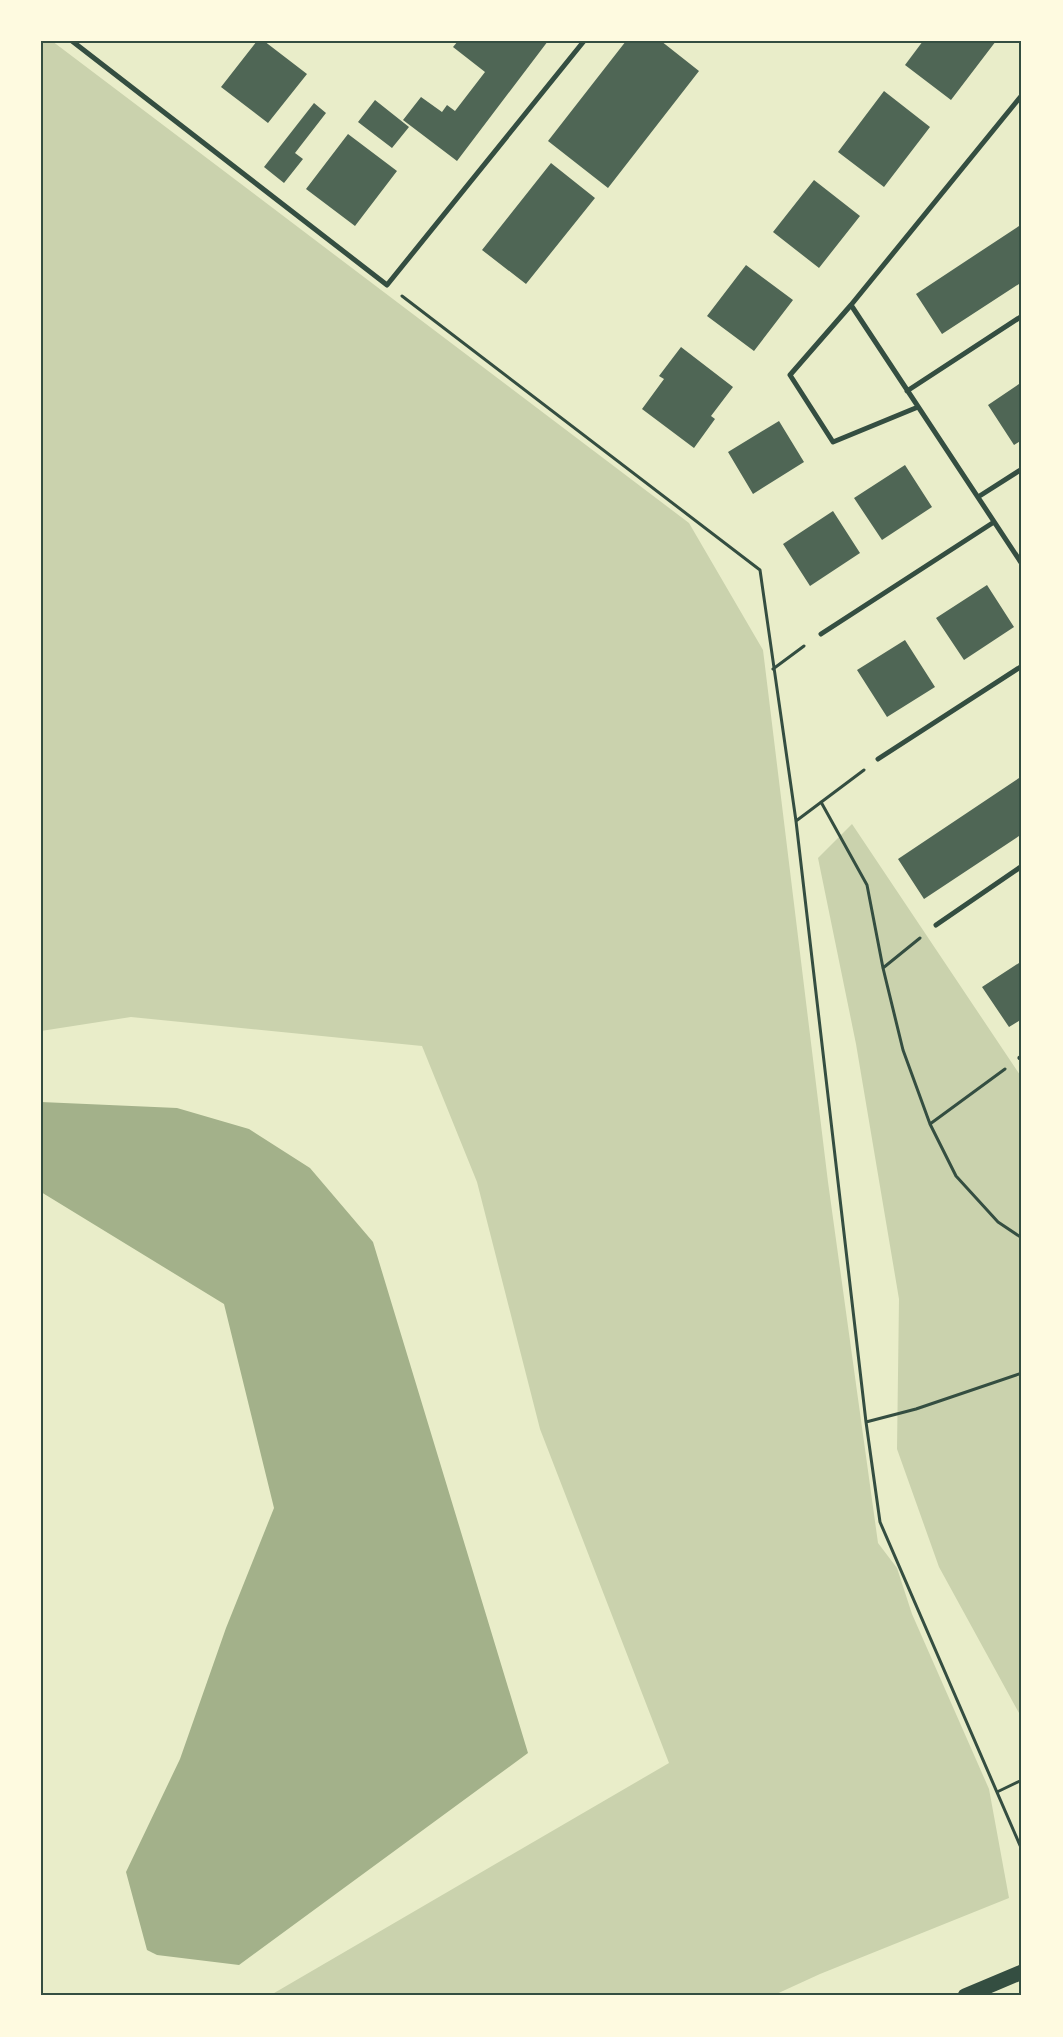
<svg xmlns="http://www.w3.org/2000/svg" width="1063" height="2037" font-family="Raleway,sans-serif">
<style>
.green{fill:#cad2ad}
.water{fill:#a3b18a}
.building{fill:#4f6655}
.lines{fill:none;stroke-linecap:round;stroke-linejoin:round}
.path{stroke:#344e41;stroke-width:3}
.minor{stroke:#344e41;stroke-width:5}
.motorway{stroke:#344e41;stroke-width:15}
.neatline{fill:none;stroke:#344e41;stroke-width:2}
</style>
<rect width="100%" height="100%" fill="#e9edc9"/>
<path class="green" d="M41 41H52L689 523 763 650 828 1182 878 1543 897 1568 912 1614 989 1789 1009 1898 820 1974 772 1996H269L669 1763 540 1429 477 1182 422 1046 131 1017 41 1031Z
M852 824 1022 1078V1809L1019 1713 939 1567 897 1449 899 1299 856 1044 818 858Z"/>
<path class="water" d="M41 1102 177 1108 249 1129 310 1168 373 1242 528 1753 239 1965 157 1955 147 1950 126 1872 180 1759 226 1628 274 1508 224 1304 41 1192Z"/>
<path class="building" d="M257 41H264L307 74 268 123 221 87Z
M458 41H548L457 161 403 120 421 97 442 112 447 105 455 111 485 72 453 47Z
M626 41H661L699 71 608 188 548 141Z
M923 41H996L951 100 905 65Z
M884 91 930 127 884 187 838 152Z
M375 100 409 127 392 148 358 122Z
M314 103 326 113 295 153 303 159 284 183 264 167Z
M348 134 397 171 355 226 306 189Z
M551 163 595 198 526 284 482 250Z
M814 180 860 216 819 268 773 232Z
M1022 224V282L942 334 916 294Z
M746 265 793 300 754 351 707 316Z
M681 347 733 387 711 416 715 419 694 448 642 409 664 379 659 376Z
M1022 382V440L1014 445 988 405Z
M779 421 804 462 753 494 728 452Z
M905 465 932 507 882 540 854 498Z
M833 511 860 553 810 586 783 544Z
M987 585 1014 627 964 660 936 618Z
M905 640 935 687 887 717 857 670Z
M1022 776V834L924 899 898 859Z
M1022 961V1019L1009 1027 982 987Z"/>
<g class="lines">
<path class="path" d="M402 296 760 570 796 821 866 1422 880 1522 1022 1850
M773 669 804 646
M821 802 867 885 883 968 903 1050 930 1124 956 1176 998 1222 1022 1238
M796 821 864 770
M883 968 920 938
M930 1124 1005 1069
M866 1422 916 1409 1022 1373
M997 1792 1022 1780"/>
<path class="minor" d="M72 41 387 285 584 41
M851 305 1022 564
M907 391 1022 316
M918 407 833 442 790 375 851 305 1022 95
M978 497 1022 469
M821 634 994 522
M878 759 1022 666
M936 925 1022 866
M1020 1058 1022 1057"/>
<path class="motorway" d="M965 1996 1022 1972"/>
</g>
<rect width="1063" height="2037" fill="none" stroke="#fefae0" stroke-width="85"/>
<rect x="42" y="42" width="978" height="1952" class="neatline"/>
</svg>
